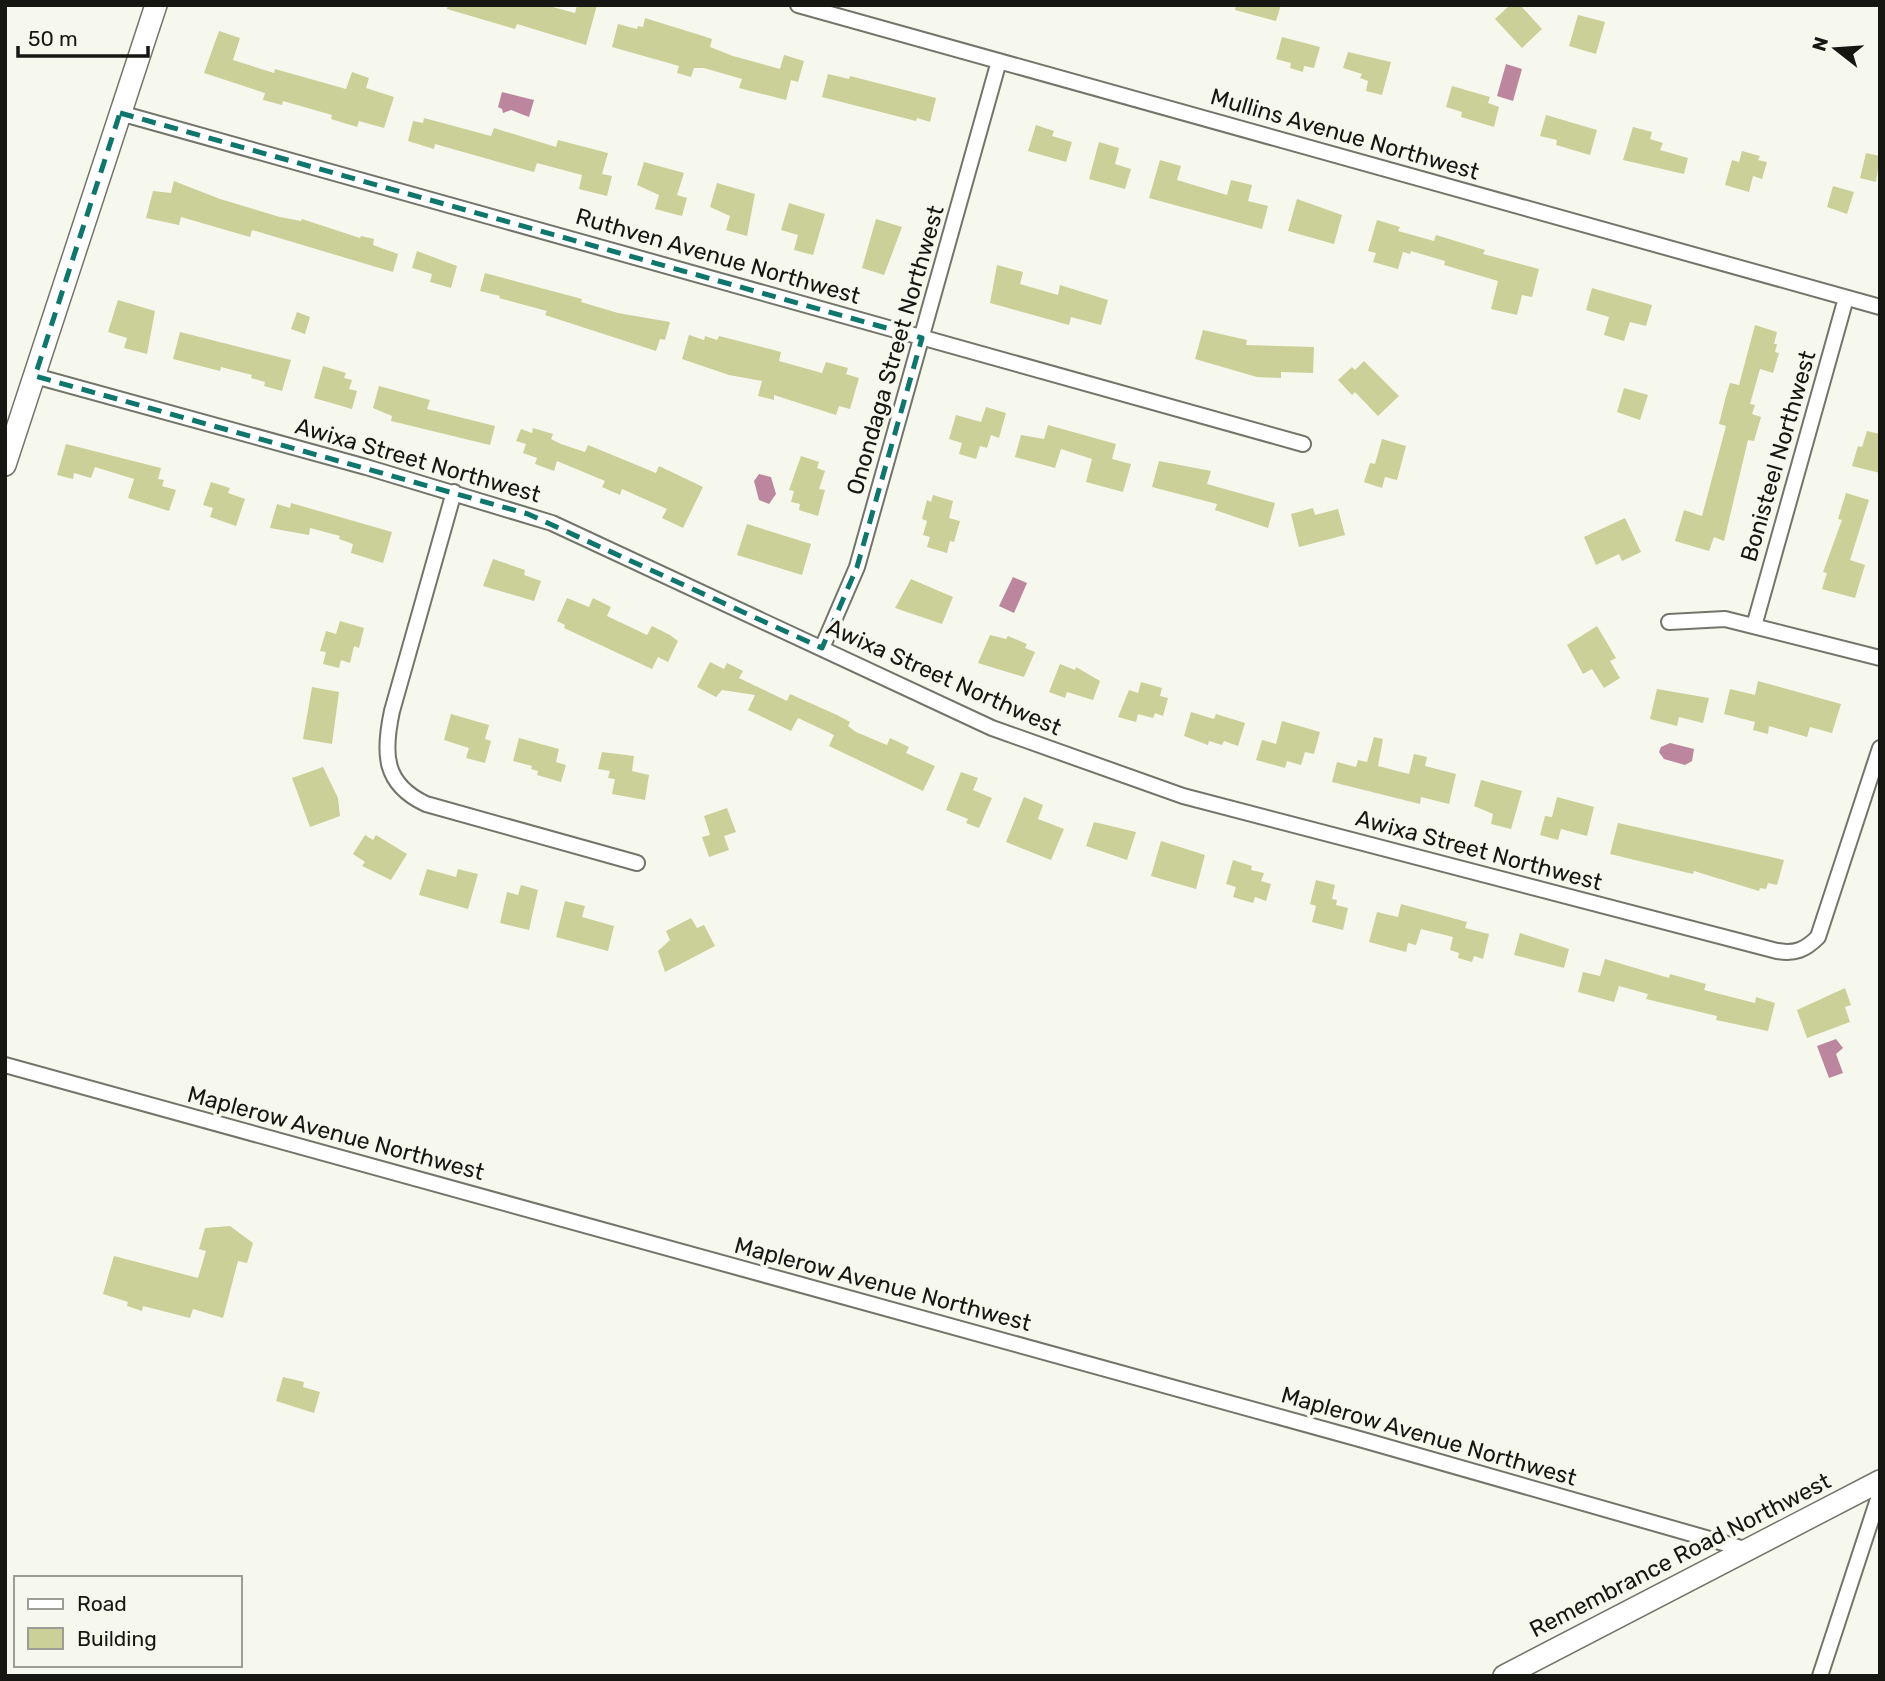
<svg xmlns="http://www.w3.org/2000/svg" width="1885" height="1681" font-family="Rubik,sans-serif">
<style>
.water{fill:#bc869f}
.building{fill:#cbd098}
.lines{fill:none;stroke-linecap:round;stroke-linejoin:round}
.street-casing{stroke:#73746a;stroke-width:18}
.secondary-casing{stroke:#73746a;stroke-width:24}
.street{stroke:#fff;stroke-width:14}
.secondary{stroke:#fff;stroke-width:21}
.marked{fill:none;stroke:#0f766e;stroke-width:5;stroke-dasharray:14 9;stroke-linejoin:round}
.labels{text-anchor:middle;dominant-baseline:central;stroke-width:7;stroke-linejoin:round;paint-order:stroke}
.street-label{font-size:23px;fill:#161612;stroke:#f6f8ed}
</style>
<rect width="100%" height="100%" fill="#f6f8ed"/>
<path class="water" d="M1506 64 1522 69 1513 101 1497 96Z
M502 92 534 100 529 117 511 110 503 113 502 109 498 107Z
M759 474 771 477 776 494 769 504 759 500 754 481Z
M1013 577 1027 583 1014 613 999 606Z
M1670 743 1694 749 1692 761 1685 765 1664 759 1659 752 1661 747Z
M1836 1039 1843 1048 1836 1054 1843 1073 1829 1078 1817 1046Z"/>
<path class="building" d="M448 5H545L575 13 577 5H597L586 45 517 24 515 29 447 9Z
M1236 5H1281L1276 21 1235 10Z
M1510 5H1520L1542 29 1522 48 1495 19Z
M1578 15 1605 22 1596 54 1569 46Z
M645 18 703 36 712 39 710 47 733 56 780 69 784 55 804 61 798 82 791 80 786 100 739 88 742 79 704 68H694L691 77 677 73 679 66 612 47 618 24 637 29 638 26 643 27Z
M219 31 240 38 233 60 274 73 275 69 346 89 352 72 369 78 366 88 394 97 384 128 359 121 357 127 331 119 332 115 283 101 282 105 263 100 265 93 204 73Z
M1282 37 1320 47 1314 68 1304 66 1303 72 1290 68 1291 63 1276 59Z
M1348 52 1391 62 1382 95 1366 91 1368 81 1360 78 1362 74 1343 68Z
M828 74 849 79 850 76 936 98 930 122 917 118 916 121 822 97Z
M1452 86 1490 97 1488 103 1499 107 1494 127 1461 117 1462 112 1446 107Z
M1546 115 1597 130 1590 155 1556 145 1557 140 1540 136Z
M424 118 491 136 494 128 556 147 558 140 608 153 602 174 612 176 607 196 579 189 582 175 537 163 534 172 435 144 434 149 408 141 413 121 423 123Z
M1036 125 1054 131 1052 136 1072 142 1066 162 1028 151Z
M1633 127 1652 132 1650 139 1663 143 1660 150 1688 158 1684 174 1623 160Z
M1099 142 1119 148 1115 164 1131 169 1125 189 1089 179Z
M1742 151 1760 156 1758 160 1767 162 1762 179 1753 176 1749 192 1725 185 1732 160 1739 162Z
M1866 153 1880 156 1876 182 1860 178Z
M1160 160 1181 166 1177 180 1227 195 1231 180 1252 185 1248 201 1268 206 1262 229 1149 198Z
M644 162 684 173 677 195 687 198 682 216 655 209 659 195 637 185Z
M174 181 220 199 280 217 301 221 302 219 360 238 361 236 374 239 373 245 398 254 393 272 252 230 250 237 181 217 179 225 146 218 153 191 171 193Z
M717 183 755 194 747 236 726 230 730 216 710 207Z
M1833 186 1854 192 1847 214 1827 207Z
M1297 199 1342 215 1334 244 1288 231Z
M789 203 825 214 813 255 794 250 798 235 781 230Z
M876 219 902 227 884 275 862 268Z
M1377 220 1400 227 1398 231 1434 241 1436 235 1485 250 1483 254 1539 269 1532 297 1522 295 1517 315 1491 309 1498 281 1444 265 1445 261 1411 251 1410 254 1403 252 1398 269 1373 262 1376 253 1368 251Z
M417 251 457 266 451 288 430 282 432 274 412 268Z
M997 265 1023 272 1020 284 1058 295 1060 285 1108 300 1101 325 1071 317 1069 325 990 303Z
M485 273 582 299 581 302 618 313 670 322 665 340 660 339 656 351 545 315 547 311 499 298 500 296 480 291Z
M1592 288 1652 305 1646 326 1630 322 1624 341 1604 335 1609 317 1586 310Z
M118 300 155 311 147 354 124 348 127 338 108 332Z
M297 312 310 317 305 334 291 329Z
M1755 325 1777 332 1774 344H1777L1775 352 1779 353 1773 373 1760 369 1750 404 1755 405 1752 414 1761 417 1754 441 1748 440 1724 541 1714 537 1709 551 1675 541 1684 510 1702 516 1726 426 1719 424 1726 396 1730 383 1739 385Z
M1203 330 1247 340 1246 345 1314 347 1313 373 1281 372V378L1257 377 1195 359Z
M180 332 291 360 282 391 264 386 265 382 251 378 252 375 221 367 220 371 173 359Z
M689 335 704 340 705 336 717 340 719 336 781 352 779 361 822 373 826 362 848 368 846 374 859 378 850 409 839 406 836 415 774 395V400L758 396 762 381 729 375 682 359Z
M1364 361 1399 396 1378 416 1355 392 1352 395 1338 380 1352 367 1355 370Z
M323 366 346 373 344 378 352 380 349 389 357 391 352 409 314 398Z
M379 386 430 400 427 409 495 426 490 445 391 421 392 416 373 408Z
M1624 388 1648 395 1640 420 1617 412Z
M986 407 1006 413 999 438 991 435 987 448 980 446 976 459 959 454 962 443 949 439 956 415 981 422Z
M1048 425 1116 444 1112 459 1131 464 1123 492 1086 482 1092 459 1061 449 1055 468 1015 457 1021 435 1044 439Z
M533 428 553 434 551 439 561 444 585 452 588 445 656 473 659 466 703 487 683 528 662 518 667 509 622 489 620 495 602 487 605 481 557 461 554 471 535 464 537 458 523 453 526 444 516 441 521 429 532 433Z
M1867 431 1880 434V473L1852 466 1858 446 1862 447Z
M1382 439 1406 446 1397 480 1385 477 1382 488 1364 482 1370 463 1375 464Z
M66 444 161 468 158 479 164 480 162 486 176 490 169 511 128 498 134 479 95 467 91 478 74 473 73 479 57 475Z
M801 456 819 462 817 468 825 471 819 489 825 490 818 516 799 510 800 504 791 502 794 491 789 490Z
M1159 461 1211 471 1207 484 1275 503 1268 528 1215 510 1217 504 1152 487Z
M211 482 230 488 228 493 245 499 236 526 210 517 213 508 203 505Z
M1846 493 1869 500 1850 560 1865 565 1855 598 1822 589 1827 573 1823 572 1842 520 1838 519Z
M933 495 953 501 949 518 960 521 954 542 950 541 947 553 927 547 930 537 923 535 927 521 922 519 927 500 931 502Z
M291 503 392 532 383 563 351 553 353 544 339 539 340 536 310 528 309 535 270 528 277 504 290 508Z
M1313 508 1315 515 1338 509 1345 535 1299 547 1291 514Z
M1625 518 1641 552 1622 561 1619 554 1596 565 1584 537Z
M747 524 811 544 802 575 737 555Z
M493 559 525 570 524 575 541 581 534 601 483 586Z
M911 579 953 597 942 624 895 608Z
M567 598 589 607 593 598 611 607 607 616 647 635 652 626 670 635 678 641 668 662 658 657 652 669 564 628 565 625 557 621Z
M340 621 364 628 359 648 354 646 350 663 341 660 339 668 323 664 326 652 320 651 326 631 336 634Z
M1597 626 1616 658 1610 661 1620 678 1604 688 1592 669 1583 674 1567 645Z
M990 635 1006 639 1008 636 1027 644 1025 648 1035 652 1024 677 978 663Z
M710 662 724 669 727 663 743 671 739 678 787 701 790 694 837 715 850 722 848 726 856 732 887 745 890 738 909 747 906 753 935 766 923 791 829 746 834 735 798 718 791 731 748 710 755 695 722 690 716 697 697 687Z
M1060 664 1075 670 1076 667 1100 681 1093 700 1067 692 1065 698 1049 692Z
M1758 681 1841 704 1832 733 1810 727 1807 737 1769 726 1768 734 1753 730 1755 722 1724 714 1730 689 1755 695Z
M1141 682 1162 688 1160 696 1168 698 1163 716 1155 713 1153 718 1138 714 1136 722 1118 717 1129 690 1138 693Z
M312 687 339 692 332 744 303 739Z
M1657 689 1709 698 1703 723 1679 717 1677 726 1650 719Z
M1191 712 1214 719 1216 714 1245 723 1238 746 1224 741 1222 745 1209 741 1208 745 1184 736Z
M451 714 489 725 485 739 491 741 485 763 466 758 469 748 444 740Z
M1282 721 1320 732 1314 754 1305 752 1301 765 1287 761 1285 768 1256 760 1262 740 1276 744Z
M1374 737 1383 739 1378 766 1409 774 1414 754 1427 757 1425 766 1456 774 1449 804 1421 797 1420 804 1332 782 1337 762 1356 767 1358 760 1367 762Z
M519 738 559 749 556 762 566 765 561 782 537 775 538 771 531 769 532 766 513 761Z
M602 752 634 756 632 771 649 775 645 800 612 794 615 779 608 778 610 771 598 769Z
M323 767 338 798 340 816 310 827 292 778Z
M961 772 978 778 973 790 992 798 979 828 966 823 968 819 946 810Z
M1481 780 1522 791 1511 829 1491 824 1493 814 1474 806Z
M1024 797 1043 805 1038 819 1064 829 1051 860 1006 842Z
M1557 797 1594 807 1587 836 1561 829 1558 840 1540 835 1545 816 1552 817Z
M727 808 736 832 724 836 729 850 709 857 702 837 710 835 704 816Z
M1094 822 1136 832 1127 860 1086 846Z
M1618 823 1784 860 1777 885 1768 883 1766 889 1760 888 1759 891 1694 871 1693 874 1610 854Z
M365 835 373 840 376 835 407 854 391 880 362 866 365 862 353 854Z
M1161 841 1205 855 1196 889 1151 876Z
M1233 860 1252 866 1251 870 1264 873 1261 881 1271 884 1266 901 1255 897 1253 903 1233 897 1236 887 1226 884Z
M427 869 456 877 458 869 478 874 468 909 419 895Z
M1316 880 1335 885 1332 899 1337 900 1336 905 1348 908 1343 930 1312 922 1316 906 1310 904Z
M521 885 538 890 529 930 500 923 507 892 518 895Z
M565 901 585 906 582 917 614 926 608 951 556 937Z
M1401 904 1467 922 1465 928 1489 934 1483 959 1474 956 1472 962 1458 958 1459 953 1450 950 1453 937 1421 929 1416 945 1408 943 1406 952 1369 942 1377 912 1398 917Z
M691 918 697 928 704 925 715 946 665 972 658 951 670 940 666 931Z
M1520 933 1569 949 1564 968 1514 955Z
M1605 959 1669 978 1670 974 1706 984 1704 990 1755 1003 1756 997 1775 1003 1768 1031 1716 1020 1717 1016 1646 999 1648 994 1619 986 1614 1002 1578 992 1583 972 1600 976Z
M1845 988 1851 1005 1845 1007 1850 1022 1807 1038 1797 1010Z
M230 1226 253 1243 247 1263 238 1261 223 1318 193 1309 190 1318 143 1306 142 1311 127 1306 128 1302 103 1294 114 1256 198 1278 206 1251 199 1249 205 1228Z
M283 1377 304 1382 303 1387 320 1392 314 1413 276 1401Z"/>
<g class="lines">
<g class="street-casing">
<path id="street" d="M798 5 1880 307
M120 113 1303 444
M35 376 366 467 552 523 992 728 1183 796 1777 951C1795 954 1805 950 1818 937L1880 748
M454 492 392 711C383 753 383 784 426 804L637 863
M1669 622 1725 619 1880 658
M1754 626 1846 298
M822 648 857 567 999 61
M5 1065 1363 1440 1748 1550
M1820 1676 1880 1493"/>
</g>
<g class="secondary-casing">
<path id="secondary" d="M5 465 156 5
M1504 1676 1880 1481"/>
</g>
<use href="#street" class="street"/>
<use href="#secondary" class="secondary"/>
</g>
<path class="marked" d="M120 113 922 338 857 567 822 648 528 514 35 376Z"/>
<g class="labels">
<g class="street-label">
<text transform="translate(1345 134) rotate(16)">Mullins Avenue Northwest</text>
<text transform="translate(718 256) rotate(16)">Ruthven Avenue Northwest</text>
<text transform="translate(895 350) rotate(-74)">Onondaga Street Northwest</text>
<text transform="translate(1778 456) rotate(-74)">Bonisteel Northwest</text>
<text transform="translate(418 460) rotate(16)">Awixa Street Northwest</text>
<text transform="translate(944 677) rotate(24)">Awixa Street Northwest</text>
<text transform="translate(1479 850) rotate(15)">Awixa Street Northwest</text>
<text transform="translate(336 1133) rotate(15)">Maplerow Avenue Northwest</text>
<text transform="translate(883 1284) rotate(15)">Maplerow Avenue Northwest</text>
<text transform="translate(1429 1436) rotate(16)">Maplerow Avenue Northwest</text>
<text transform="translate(1680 1555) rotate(-27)">Remembrance Road Northwest</text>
</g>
</g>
<rect width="1885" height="1681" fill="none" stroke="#161612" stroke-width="14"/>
<rect x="14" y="1576" width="228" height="91" fill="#f6f8ed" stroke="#9c9e95" stroke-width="2"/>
<rect x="28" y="1599" width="35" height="10" fill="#ffffff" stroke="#9c9e95" stroke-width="2"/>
<text x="77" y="1611" font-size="21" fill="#161612">Road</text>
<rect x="28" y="1628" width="35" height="21" fill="#cbd098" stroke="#9c9e95" stroke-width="2"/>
<text x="77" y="1646" font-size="21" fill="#161612">Building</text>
<g transform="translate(1836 49) rotate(287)" stroke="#f6f8ed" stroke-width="5" paint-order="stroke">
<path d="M0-5L12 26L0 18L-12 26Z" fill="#161612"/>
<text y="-10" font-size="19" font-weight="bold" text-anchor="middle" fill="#161612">N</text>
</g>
<path d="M18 46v10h130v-10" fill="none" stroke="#161612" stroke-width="3.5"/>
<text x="28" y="46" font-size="21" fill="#161612" stroke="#f6f8ed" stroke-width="5" paint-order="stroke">50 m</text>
</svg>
